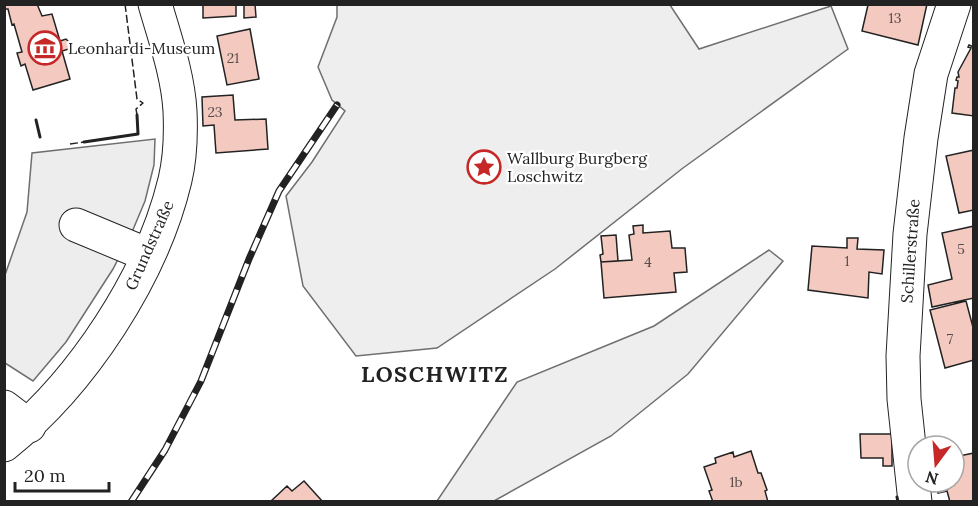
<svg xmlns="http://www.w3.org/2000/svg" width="978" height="506" font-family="Lora,serif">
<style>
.green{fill:#eee;stroke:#6f6f6f;stroke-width:1.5}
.parking{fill:#ededed;stroke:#6f6f6f;stroke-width:1.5}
.building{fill:#f3c9c0;stroke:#222;stroke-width:1.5}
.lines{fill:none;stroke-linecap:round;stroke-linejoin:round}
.minor-casing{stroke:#222;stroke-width:35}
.major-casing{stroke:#222;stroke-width:35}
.minor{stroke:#fff;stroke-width:33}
.major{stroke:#fff;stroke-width:33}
.rail-casing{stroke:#222;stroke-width:7}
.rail{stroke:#fff;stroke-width:4.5;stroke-dasharray:14;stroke-linecap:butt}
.fence{stroke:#222;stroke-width:1.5;stroke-dasharray:8 3;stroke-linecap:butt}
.wall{stroke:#222;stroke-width:3}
.labels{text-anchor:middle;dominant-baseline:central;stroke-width:4.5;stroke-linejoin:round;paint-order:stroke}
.number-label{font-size:14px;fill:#564c4a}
.poi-label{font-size:16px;fill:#222;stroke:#fff;text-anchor:start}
.street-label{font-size:16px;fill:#222;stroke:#fff}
.district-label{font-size:22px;font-weight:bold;letter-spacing:1.5px;fill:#222;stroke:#fff}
</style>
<rect width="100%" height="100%" fill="#fff"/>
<path class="green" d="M337 5H670L699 49 831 6 848 49 683 168 555 269 437 348 356 356 303 286 286 196 312 162 345 111 332 100 318 67 337 17Z
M769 250 783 261 688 374 611 436 494 501H437L517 382 654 326Z"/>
<path class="parking" d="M155 139 154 165 145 201 132 232 113 269 66 342 33 381 5 363V275L27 212 32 153Z"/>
<path class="building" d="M4 4H37L42 16 52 14 60 41 66 39 69 42V49L62 51 70 79 33 90 25 64 21 66 17 53 22 52 14 24 12 25 8 9H4Z
M203 4H236V16L203 18Z
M244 4H255L256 17 244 18Z
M866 4H927L918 45 862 31 868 5Z
M250 29 259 79 227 85 217 36Z
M969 45 974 47V116L952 113 955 88H957L958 81 956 80 957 77H959L958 72 971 48 968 47Z
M233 95 235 120 266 119 268 149 216 153 214 125 203 126 202 97Z
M974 150V210L959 213 946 156Z
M643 225V233L670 231 672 248H685L687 272 674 273 676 292 604 298 601 262 632 260 629 235 634 234 633 226Z
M974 226V298L932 307 928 285 952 279 942 233Z
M616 235 618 261 601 262 600 255 603 254 601 236Z
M847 238H858L857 249 884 250 882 274 869 272 868 298 808 290 812 246 847 248Z
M966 301 974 331V360L945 368 930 310Z
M860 434H892V466H883V458H861Z
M751 451 758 473H761L767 490 765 491 768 502H713L709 491 712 490 704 467 716 463 715 458 733 452 734 457Z
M974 453V502H950L947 491 938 493 935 482H954V457Z
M304 481 323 502H270L287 486 292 491Z"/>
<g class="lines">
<g class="minor-casing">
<path id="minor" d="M76 225 148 255
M4 407 29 426
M915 502 904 399 903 356 910 234 921 138 931 74 954 4"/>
</g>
<g class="major-casing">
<path id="major" d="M4 445C82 383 152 276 175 180 180 159 181 133 180 111 178 75 165 39 155 4"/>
</g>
<use href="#minor" class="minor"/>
<use href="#major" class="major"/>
<g class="rail-casing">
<path id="rail" d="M131 502 165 450 201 381 249 259 279 191 337 105"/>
</g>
<use href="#rail" class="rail"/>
<path class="fence" d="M125 4 137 99 143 103 136 109 137 115
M70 144 84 142"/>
<path class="wall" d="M36 120 40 137
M84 142 138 134 137 115
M897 497 898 502"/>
</g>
<defs>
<g id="museum-ring" transform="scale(1.725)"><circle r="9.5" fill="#fff" stroke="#c62828" stroke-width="1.5"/><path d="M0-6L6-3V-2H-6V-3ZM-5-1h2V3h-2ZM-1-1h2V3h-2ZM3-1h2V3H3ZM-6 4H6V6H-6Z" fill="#c62828"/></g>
<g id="sight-ring" transform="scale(1.725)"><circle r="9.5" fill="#fff" stroke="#c62828" stroke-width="1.5"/><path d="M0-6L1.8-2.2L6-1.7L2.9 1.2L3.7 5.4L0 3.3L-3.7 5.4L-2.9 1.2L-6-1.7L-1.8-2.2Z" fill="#c62828"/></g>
</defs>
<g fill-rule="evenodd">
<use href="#museum-ring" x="45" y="48"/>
<use href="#sight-ring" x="484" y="167"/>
</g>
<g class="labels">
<g class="number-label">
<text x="895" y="18">13</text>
<text x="233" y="58">21</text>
<text x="215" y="112">23</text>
<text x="961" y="249">5</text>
<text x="847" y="261">1</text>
<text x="648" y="262">4</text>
<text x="950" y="339">7</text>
<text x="736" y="482">1b</text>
</g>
<g class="poi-label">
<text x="68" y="48">Leonhardi-Museum</text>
<text x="507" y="158">Wallburg Burgberg<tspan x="507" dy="18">Loschwitz</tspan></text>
</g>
<g class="street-label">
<text transform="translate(149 245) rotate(-66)">Grundstraße</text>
<text transform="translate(910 251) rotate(-86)">Schillerstraße</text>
</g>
<g class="district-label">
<text x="435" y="374">LOSCHWITZ</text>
</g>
</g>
<rect width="978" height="506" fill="none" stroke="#222222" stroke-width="12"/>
<g transform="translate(936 464) rotate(196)"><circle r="28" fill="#ffffff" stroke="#a7a7a7" stroke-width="1.5"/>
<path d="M0-4.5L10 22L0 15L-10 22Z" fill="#c62828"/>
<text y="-9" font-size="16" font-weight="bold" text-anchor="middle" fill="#222222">N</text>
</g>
<path d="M15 482v9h94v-9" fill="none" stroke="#222222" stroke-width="3"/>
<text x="24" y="482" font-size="18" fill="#222222" stroke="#ffffff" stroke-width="4.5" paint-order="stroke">20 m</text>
</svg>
